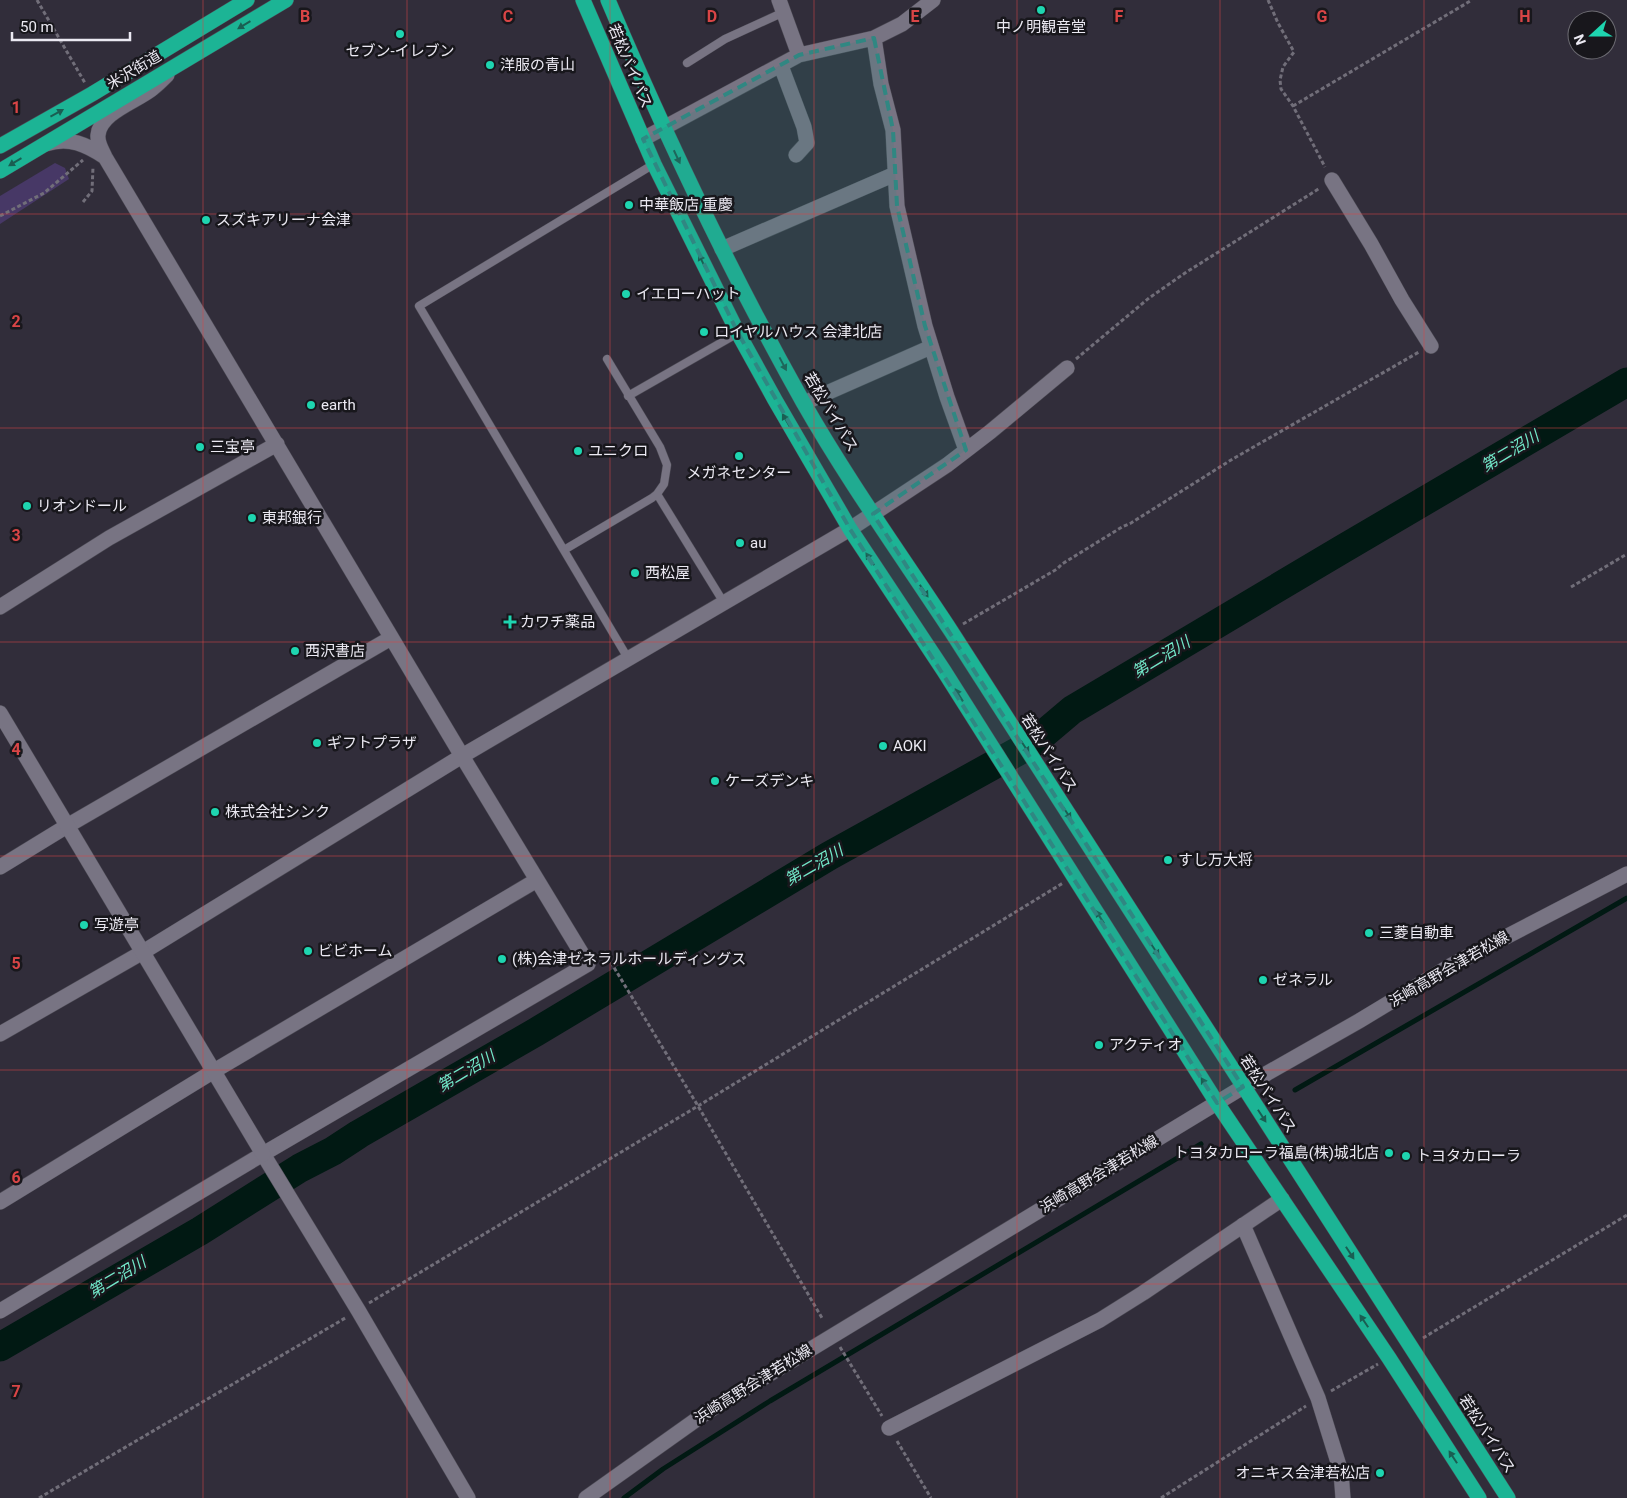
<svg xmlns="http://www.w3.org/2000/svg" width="1627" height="1498" font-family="Roboto,'Noto Sans JP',sans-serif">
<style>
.green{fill:#473866}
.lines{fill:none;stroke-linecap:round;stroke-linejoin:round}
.stream{stroke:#011913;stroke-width:5}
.river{stroke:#011913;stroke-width:29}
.lane-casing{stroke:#4b4953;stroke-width:9}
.street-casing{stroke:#4b4953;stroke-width:16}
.secondary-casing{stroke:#4b4953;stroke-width:16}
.highway-casing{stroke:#4b4953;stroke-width:16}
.path{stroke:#716e79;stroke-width:3;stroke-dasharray:4 2.5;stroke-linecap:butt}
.lane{stroke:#787483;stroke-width:8}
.street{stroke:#787483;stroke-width:15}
.secondary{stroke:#787483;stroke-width:15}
.highway{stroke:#1cb495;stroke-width:15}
.oneway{fill:#1a5e52}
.marked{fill:#308782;fill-opacity:0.2;stroke:#308782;stroke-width:4;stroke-dasharray:10 6;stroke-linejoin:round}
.grid{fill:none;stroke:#d94546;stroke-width:1;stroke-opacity:0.55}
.poi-dot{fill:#1ed5b0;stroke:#18171c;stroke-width:2}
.labels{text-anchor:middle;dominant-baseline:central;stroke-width:5;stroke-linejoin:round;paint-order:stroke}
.poi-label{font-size:15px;fill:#ebe9f2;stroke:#18171c;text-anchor:start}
.street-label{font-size:15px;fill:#ebe9f2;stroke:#18171c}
.water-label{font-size:16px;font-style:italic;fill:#72e8c9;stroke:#18171c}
.grid-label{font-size:16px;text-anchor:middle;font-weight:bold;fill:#d94546;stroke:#18171c;stroke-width:5;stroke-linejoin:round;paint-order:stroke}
</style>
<rect width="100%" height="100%" fill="#312d3a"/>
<path class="green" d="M55 163 65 168 69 179 0 224V196Z"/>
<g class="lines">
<path class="stream" d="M1295 1090 1627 898
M624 1498 663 1469 770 1401 1201 1144"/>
<path class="river" d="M0 1347 200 1231 300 1168 333 1151 359 1134 536 1032 829 856 1033 743 1072 710 1341 550 1627 382"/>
<g class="lane-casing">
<path id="lane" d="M687 63 725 39 784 12
M628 396 738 333
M657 494 724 603
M564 550 652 498 657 494 664 484 667 465 660 447 607 359
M629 660 419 306 654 164"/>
</g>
<g class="street-casing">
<path id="street" d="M779 0 799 55
M874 38 881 84 893 130 897 206 925 326 947 397 966 450
M781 66 804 127 807 143 796 155
M643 139 799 55 874 38 902 24 933 0
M46 144C69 136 87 145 105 157
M1332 180 1371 244 1402 300 1431 346
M722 249 895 174
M804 403 931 347
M0 607 109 538 277 444
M0 867 67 826 391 638
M0 1034 143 952 462 756 850 529 947 465 990 432 1067 368
M263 1154 358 1310 468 1498
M0 1202 214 1071 537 880
M1243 1225 1318 1398 1341 1472 1343 1498
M0 1311 263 1154 588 964 462 756 105 157C102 150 97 143 98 135 100 112 138 101 153 88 158 84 163 79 167 75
M889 1428 1100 1320 1143 1293 1282 1199"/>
</g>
<g class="secondary-casing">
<path id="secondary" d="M0 713 263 1154
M586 1498 707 1412 1243 1087 1359 1021 1450 966 1627 874"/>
</g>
<g class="highway-casing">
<path id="highway" d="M583 0 654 164 738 333 775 400 850 529 944 671 1217 1103 1389 1358 1479 1498
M608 0C666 137 730 272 803 402 848 481 901 555 951 631L1508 1498
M0 146 92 94 247 0
M0 171 286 0"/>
</g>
<path class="path" d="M37 0 85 83
M1268 0 1278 23 1294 52 1283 67 1280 80 1281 89 1293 106 1325 167
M1293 106 1472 0
M83 202 92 191 93 167
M0 216 44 193 83 160
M1076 359 1149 298 1185 273 1320 188
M1571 587 1627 554
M963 624 1057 569 1062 564 1122 527 1131 523 1231 460 1419 352
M599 955 604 951 698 1106 822 1318
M369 1303 698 1106 1063 883
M1423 1338 1627 1215
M840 1347 882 1416
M1331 1391 1378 1364
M897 1441 931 1498
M39 1498 347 1317
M1161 1498 1306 1406"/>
<use href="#lane" class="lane"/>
<use href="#street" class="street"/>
<use href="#secondary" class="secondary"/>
<use href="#highway" class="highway"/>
</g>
<defs><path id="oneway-solid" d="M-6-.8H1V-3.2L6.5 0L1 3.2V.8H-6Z" transform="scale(1.25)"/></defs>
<g class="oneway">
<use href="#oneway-solid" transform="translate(244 25) rotate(149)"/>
<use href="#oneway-solid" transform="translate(57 113) rotate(-29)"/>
<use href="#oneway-solid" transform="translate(677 157) rotate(65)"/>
<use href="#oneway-solid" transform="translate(15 162) rotate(149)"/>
<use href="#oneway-solid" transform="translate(702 261) rotate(-116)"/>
<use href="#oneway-solid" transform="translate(783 364) rotate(62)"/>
<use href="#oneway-solid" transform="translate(786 420) rotate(-120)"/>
<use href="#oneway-solid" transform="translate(870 559) rotate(-124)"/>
<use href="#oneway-solid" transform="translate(924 591) rotate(56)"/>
<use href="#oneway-solid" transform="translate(959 695) rotate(-122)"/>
<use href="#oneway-solid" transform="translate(1025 747) rotate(57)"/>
<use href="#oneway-solid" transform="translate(1067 813) rotate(57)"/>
<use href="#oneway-solid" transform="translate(1100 917) rotate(-122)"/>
<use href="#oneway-solid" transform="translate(1155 950) rotate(57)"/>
<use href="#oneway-solid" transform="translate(1205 1084) rotate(-122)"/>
<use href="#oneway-solid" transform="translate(1262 1116) rotate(57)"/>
<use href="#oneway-solid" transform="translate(1350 1253) rotate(57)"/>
<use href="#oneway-solid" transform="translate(1364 1321) rotate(-124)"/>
<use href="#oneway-solid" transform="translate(1453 1457) rotate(-123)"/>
</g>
<path class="marked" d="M874 38 893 130 897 206 925 326 966 450 873 514 1243 1087 1217 1103 850 529 738 333 643 139 799 55Z"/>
<path class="grid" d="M203 0V1498M407 0V1498M610 0V1498M814 0V1498M1017 0V1498M1220 0V1498M1424 0V1498M0 214H1627M0 428H1627M0 642H1627M0 856H1627M0 1070H1627M0 1284H1627"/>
<g class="poi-dot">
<circle cx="1041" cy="10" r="5"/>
<circle cx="400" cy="34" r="5"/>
<circle cx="490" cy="65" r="5"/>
<circle cx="629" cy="205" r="5"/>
<circle cx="206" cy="220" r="5"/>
<circle cx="626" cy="294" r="5"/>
<circle cx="704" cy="332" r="5"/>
<circle cx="311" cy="405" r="5"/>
<circle cx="200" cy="447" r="5"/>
<circle cx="578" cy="451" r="5"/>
<circle cx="739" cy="456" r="5"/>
<circle cx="27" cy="506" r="5"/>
<circle cx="252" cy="518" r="5"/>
<circle cx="740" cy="543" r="5"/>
<circle cx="635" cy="573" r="5"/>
<path d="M507.5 614.5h5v5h5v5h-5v5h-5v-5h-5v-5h5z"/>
<circle cx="295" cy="651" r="5"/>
<circle cx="317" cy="743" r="5"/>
<circle cx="883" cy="746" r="5"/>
<circle cx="715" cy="781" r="5"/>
<circle cx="215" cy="812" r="5"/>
<circle cx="1168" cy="860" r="5"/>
<circle cx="84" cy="925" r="5"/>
<circle cx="1369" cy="933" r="5"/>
<circle cx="308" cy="951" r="5"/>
<circle cx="502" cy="959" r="5"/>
<circle cx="1263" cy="980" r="5"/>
<circle cx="1099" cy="1045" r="5"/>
<circle cx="1389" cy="1153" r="5"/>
<circle cx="1406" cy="1156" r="5"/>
<circle cx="1380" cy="1473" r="5"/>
</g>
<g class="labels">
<g class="poi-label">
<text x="1041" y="27" text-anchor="middle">中ノ明観音堂</text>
<text x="400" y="51" text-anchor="middle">セブン-イレブン</text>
<text x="500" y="65">洋服の青山</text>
<text x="639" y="205">中華飯店 重慶</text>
<text x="216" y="220">スズキアリーナ会津</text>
<text x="636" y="294">イエローハット</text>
<text x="714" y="332">ロイヤルハウス 会津北店</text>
<text x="321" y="405">earth</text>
<text x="210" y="447">三宝亭</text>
<text x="588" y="451">ユニクロ</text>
<text x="739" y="473" text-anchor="middle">メガネセンター</text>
<text x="37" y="506">リオンドール</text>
<text x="262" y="518">東邦銀行</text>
<text x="750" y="543">au</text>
<text x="645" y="573">西松屋</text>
<text x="520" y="622">カワチ薬品</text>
<text x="305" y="651">西沢書店</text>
<text x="327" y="743">ギフトプラザ</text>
<text x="893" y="746">AOKI</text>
<text x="725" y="781">ケーズデンキ</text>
<text x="225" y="812">株式会社シンク</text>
<text x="1178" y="860">すし万大将</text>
<text x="94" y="925">写遊亭</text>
<text x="1379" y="933">三菱自動車</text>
<text x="318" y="951">ビビホーム</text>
<text x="512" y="959">(株)会津ゼネラルホールディングス</text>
<text x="1273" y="980">ゼネラル</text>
<text x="1109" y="1045">アクティオ</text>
<text x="1379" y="1153" text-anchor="end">トヨタカローラ福島(株)城北店</text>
<text x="1416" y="1156">トヨタカローラ</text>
<text x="1370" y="1473" text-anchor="end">オニキス会津若松店</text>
</g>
<g class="street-label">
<text transform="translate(630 66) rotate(67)">若松バイパス</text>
<text transform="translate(134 70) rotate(-31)">米沢街道</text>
<text transform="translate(831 412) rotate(59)">若松バイパス</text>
<text transform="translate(1049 753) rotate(57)">若松バイパス</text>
<text transform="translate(1449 969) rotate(-30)">浜崎高野会津若松線</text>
<text transform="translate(1268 1094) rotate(57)">若松バイパス</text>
<text transform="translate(1099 1174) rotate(-31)">浜崎高野会津若松線</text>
<text transform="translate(753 1384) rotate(-32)">浜崎高野会津若松線</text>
<text transform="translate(1487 1434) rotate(57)">若松バイパス</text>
</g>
<g class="water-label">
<text transform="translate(1510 451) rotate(-31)">第二沼川</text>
<text transform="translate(1161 657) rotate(-31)">第二沼川</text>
<text transform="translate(814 865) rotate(-30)">第二沼川</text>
<text transform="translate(466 1071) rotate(-31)">第二沼川</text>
<text transform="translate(117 1277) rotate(-31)">第二沼川</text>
</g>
</g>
<g class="grid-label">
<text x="305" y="22">B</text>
<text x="508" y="22">C</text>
<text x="712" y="22">D</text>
<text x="915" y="22">E</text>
<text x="1119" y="22">F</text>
<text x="1322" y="22">G</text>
<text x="1525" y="22">H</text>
<text x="16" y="113">1</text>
<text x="16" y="327">2</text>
<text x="16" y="541">3</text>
<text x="16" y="755">4</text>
<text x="16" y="969">5</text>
<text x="16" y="1183">6</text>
<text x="16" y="1397">7</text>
</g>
<g transform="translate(1592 35) rotate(249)"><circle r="24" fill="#18171c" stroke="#6c6b72"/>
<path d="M0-4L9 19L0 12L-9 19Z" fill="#1ed5b0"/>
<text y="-8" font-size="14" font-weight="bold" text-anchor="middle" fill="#ebe9f2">N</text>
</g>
<path d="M12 32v8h118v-8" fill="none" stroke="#ebe9f2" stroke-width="2.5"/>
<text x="20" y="32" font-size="15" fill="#ebe9f2" stroke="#18171c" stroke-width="4" paint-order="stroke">50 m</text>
</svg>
